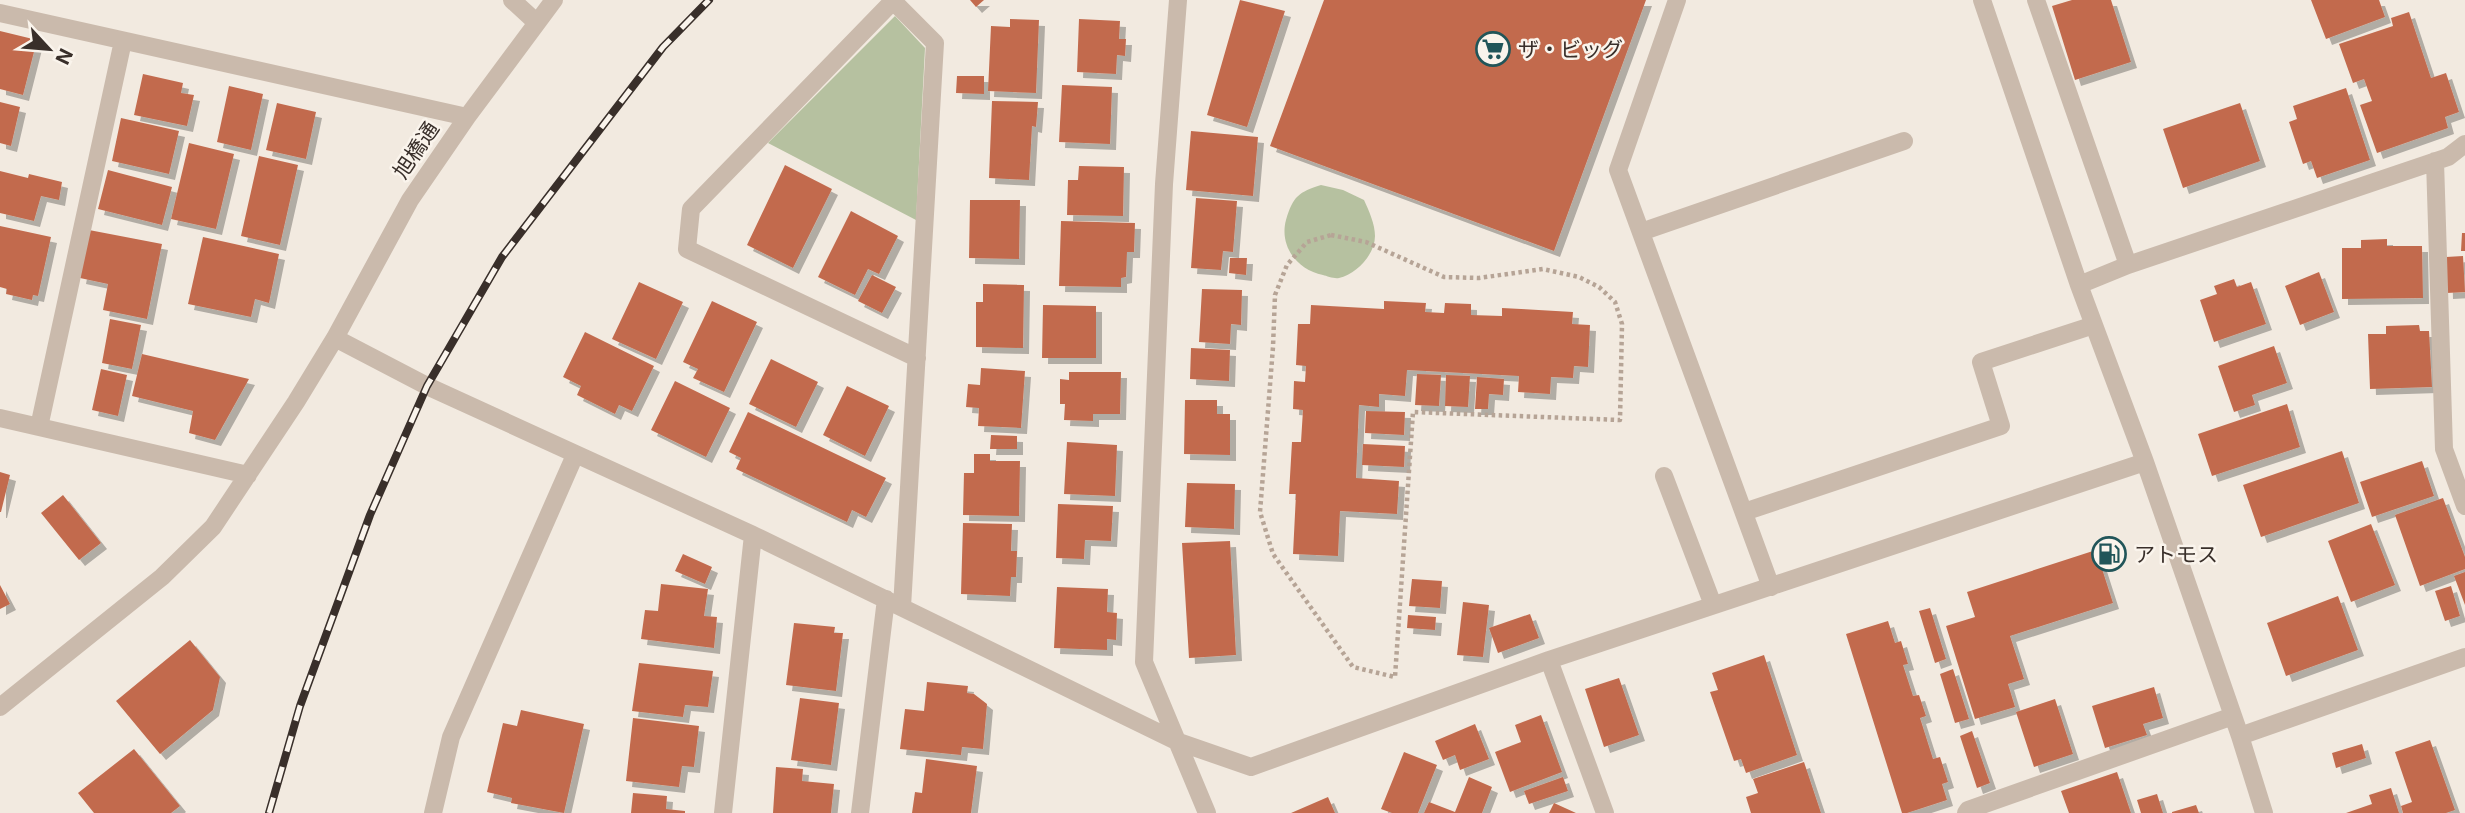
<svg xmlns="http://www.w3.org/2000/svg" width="2465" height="813" font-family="Inter,'Noto Sans JP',sans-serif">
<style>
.green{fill:#b6c1a0}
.building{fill:#c26b4e;filter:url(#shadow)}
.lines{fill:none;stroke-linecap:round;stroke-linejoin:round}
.path{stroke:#b6a496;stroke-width:4.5;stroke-dasharray:3.5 3.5;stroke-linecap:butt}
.minor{stroke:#cabaac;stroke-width:18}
.rail-casing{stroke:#392f2a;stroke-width:8}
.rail{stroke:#faf4ec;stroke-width:5;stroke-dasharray:16;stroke-linecap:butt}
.labels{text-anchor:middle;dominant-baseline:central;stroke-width:5;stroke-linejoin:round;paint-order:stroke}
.poi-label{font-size:21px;fill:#392f2a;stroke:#faf4ec;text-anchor:start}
.street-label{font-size:21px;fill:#392f2a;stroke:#faf4ec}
</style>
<defs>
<filter id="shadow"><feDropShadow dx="6" dy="6" stdDeviation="0" flood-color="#0004"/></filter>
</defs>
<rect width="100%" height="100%" fill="#f2eae0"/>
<path class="green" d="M895 16 925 48 916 220 768 143Z
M1321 185 1343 190 1364 200C1369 211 1375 224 1375 236 1375 254 1357 274 1339 278 1334 279 1327 276 1323 275 1297 270 1279 246 1286 220 1293 196 1299 192 1321 185Z"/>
<path class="building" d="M970 0H984L976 7Z
M1240 0 1285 11 1247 127 1207 115Z
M1324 0H1646L1554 251 1270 146Z
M2072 0H2111L2131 62 2075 80 2052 6Z
M2311 0H2379L2385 17 2326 39Z
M2409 12 2431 78 2446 73 2459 112 2445 117 2448 128 2377 153 2360 105 2372 101 2364 79 2353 83 2339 44 2393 26 2391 18Z
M1010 19 1039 20 1036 93 988 91 991 26 1010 27Z
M1079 19 1120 21 1119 39H1126L1125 56 1117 55 1116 74 1077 72Z
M0 31 37 40 23 95 0 89Z
M143 74 183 83 181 93 194 95 187 126 134 115Z
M957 76H984V94L956 93Z
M1062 85 1112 87 1110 144 1059 142Z
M229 86 263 94 251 150 217 142Z
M2346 88 2370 160 2317 178 2311 161 2303 164 2289 122 2297 119 2293 106Z
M992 101 1038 102 1036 127 1032 126 1029 180 989 178Z
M0 102 20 107 11 146 0 143Z
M277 103 316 112 306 159 266 150Z
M2240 103 2260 161 2183 188 2163 129Z
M121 118 179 131 169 174 112 161Z
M1191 131 1258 137 1253 196 1186 190Z
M189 143 234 154 216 229 171 219Z
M259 156 298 165 280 245 241 236Z
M785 165 832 189 793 268 747 245Z
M1079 166 1124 167 1123 216 1067 215 1068 180H1078Z
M108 170 172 187 162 225 98 209Z
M0 171 28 178 29 174 62 182 59 200 41 196 34 221 0 213Z
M1196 198 1237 201 1233 252 1223 251 1221 270 1191 268Z
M970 200H1020L1019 259 969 258Z
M851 211 898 236 879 274 868 269 855 295 818 277Z
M1061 221 1135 223 1134 252H1127L1126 277 1121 278V287L1059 286Z
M0 226 51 237 38 296 33 295 32 300 6 294 7 289 0 287Z
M89 230 162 244 147 319 103 310 108 284 80 278Z
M2462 233H2465V251H2461Z
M203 237 279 254 269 303 255 299 251 317 188 304Z
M2387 239V246H2422L2423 298 2342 299V248H2361V240Z
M2463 256 2465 292 2447 293 2446 257Z
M1230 258H1247L1246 275 1229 273Z
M2319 272 2334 312 2300 325 2285 286Z
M872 275 896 287 882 313 858 301Z
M2234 279 2237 287 2251 282 2266 324 2214 342 2200 300 2217 294 2214 286Z
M639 282 683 302 656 359 612 339Z
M983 284 1024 285 1023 348 976 347V302H983Z
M1202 289 1242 290 1241 325 1231 324 1230 344 1199 342Z
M712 301 757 322 724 392 693 378 698 369 683 362Z
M1384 301 1426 303 1425 312 1444 313 1445 303 1471 304V315L1502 316V308L1573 312 1572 324 1590 325 1588 367 1574 366 1573 378 1551 377 1550 394 1518 392 1519 376 1407 370 1405 396 1379 394V407L1359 405 1356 478 1399 481 1397 514 1340 511 1338 556 1293 554 1296 494H1289L1292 442H1301L1303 410 1293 409 1294 381 1305 382 1306 366 1296 365 1298 324H1310L1311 305 1384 309Z
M1043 305 1096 306V358H1042Z
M110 319 141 325 132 369 102 363Z
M2419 325 2420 331H2429L2432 387 2370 389 2368 334H2386V326Z
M585 332 654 366 632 411 619 405 615 414 577 395 581 386 563 377Z
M2274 346 2287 383 2252 395 2255 405 2234 412 2218 366Z
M1191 348 1230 350 1229 381 1190 379Z
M142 354 249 379 215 440 189 433 193 411 132 396Z
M771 359 818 382 796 427 749 404Z
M981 368 1025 371 1021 428 978 426 979 408 966 407 968 384 980 385Z
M101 369 127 375 118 416 92 410Z
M1069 372H1121L1120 414H1093V421L1064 420 1065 404H1060V379L1069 380Z
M1417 374 1441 375 1439 406 1415 405Z
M1446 375 1470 376 1468 407 1445 406Z
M1477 377 1504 379 1503 395 1489 394 1488 409H1475Z
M675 381 730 408 706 457 651 430Z
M847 386 889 406 865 456 823 435Z
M1185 400H1217V414H1230V455L1184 454Z
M2287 404 2300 447 2212 476 2198 434Z
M1366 411 1405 412 1404 435 1365 433Z
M748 412 886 478 866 517 852 510 847 522 736 469 741 458 729 452Z
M991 435 1017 436V449H990Z
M1067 442 1117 445 1115 496 1064 494Z
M1363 444 1405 446 1404 467 1362 465Z
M2342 451 2359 503 2261 537 2243 485Z
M974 454H990V461H1020L1019 516 963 515 964 473H974Z
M2422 461 2434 496 2372 517 2360 482Z
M0 472 10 475 1 512H0Z
M1187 483 1235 484 1234 529 1185 527Z
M63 495 101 543 79 560 41 513Z
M2443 498 2465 557V569L2420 586 2395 515Z
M1058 504 1113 506 1111 541 1085 540 1084 559 1056 558Z
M963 523 1012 524 1011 551H1017L1016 577H1011L1010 596 961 594Z
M2371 524 2395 585 2351 602 2328 541Z
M1230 541 1236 655 1189 658 1182 543Z
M2096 550 2113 603 2010 636 2024 679 2008 684 2015 707 1975 719 1946 626 1975 617 1967 592Z
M683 554 712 567 705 584 675 571Z
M2465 572V605L2454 576Z
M1412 579 1442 581 1440 608 1409 606Z
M661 584 708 589 704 616 717 617 714 648 641 639 645 610 658 611Z
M0 585 10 604 0 609Z
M2451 586 2460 616 2445 621 2435 591Z
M1057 587 1108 589 1107 612 1117 613 1116 640 1107 639V650L1054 648Z
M2338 596 2358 650 2286 676 2267 623Z
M1463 602 1489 605 1483 657 1457 655Z
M1930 608 1946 659 1935 663 1919 611Z
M1530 614 1539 638 1498 653 1489 628Z
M1408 615 1436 617 1435 630 1407 628Z
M1888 621 1895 643 1901 641 1908 664 1903 665 1913 696 1919 695 1926 716 1920 718 1933 759 1940 757 1948 782 1942 784 1947 800 1907 813H1902L1846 634Z
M794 623 835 627 834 633H843L836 691 786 685Z
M190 640 220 677 213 710 160 754 116 701Z
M1764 655 1797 755 1746 773 1741 759 1734 761 1710 692 1718 690 1712 673Z
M639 663 713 671 708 707 685 705 683 717 632 711Z
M1953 669 1969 719 1955 723 1940 674Z
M1619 678 1639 735 1604 747 1585 689Z
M927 682 968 686 967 693 974 694 987 704 983 749 962 747 961 755 900 749 905 709 924 711Z
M2154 687 2163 718 2143 724 2147 735 2105 748 2092 706Z
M800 698 839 703 831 765 791 760Z
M2055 699 2073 754 2034 767 2016 712Z
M521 710 584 724 564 813 511 803 512 798 487 792 503 723 517 726Z
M1541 715 1562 772 1510 792 1495 752 1521 742 1515 725Z
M633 718 699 726 694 767 682 766 679 787 626 781Z
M1475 724 1489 759 1460 770 1455 755 1443 760 1435 741Z
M1972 731 1990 783 1977 788 1960 736Z
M2430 740 2455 810 2446 813H2403L2401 806 2412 802 2395 752Z
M2362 744 2366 758 2336 768 2332 753Z
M134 749 180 806 171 813H94L78 793Z
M1404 752 1437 765 1418 813H1392L1381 809Z
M926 759 977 766 971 813H912L915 792 922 793Z
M1804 762 1821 813H1751L1746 797 1758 793 1753 779Z
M776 767 803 769 802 781 834 784 831 813H773Z
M2117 772 2131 813H2069L2061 791Z
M1469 777 1492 787 1482 813H1424L1429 802 1455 812Z
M1563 777 1568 791 1529 804 1524 791Z
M2391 788 2399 813H2346L2372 804 2369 795Z
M633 793 667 796 666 809 685 811V813H631Z
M2157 794 2163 813H2141L2137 800Z
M1328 797 1335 813H1291Z
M1554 803 1576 813H1549Z
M2196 805 2199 813H2172V812Z"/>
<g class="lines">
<path class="path" d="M1331 235 1366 242 1444 277 1479 278 1543 269 1579 277 1599 287 1615 302 1622 324 1620 420 1413 412 1395 677 1353 667 1273 554 1260 512 1273 347 1275 295 1287 265 1307 242Z"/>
<path class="minor" d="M512 0 536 22
M1178 0 1164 184 1144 662 1207 813
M1677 0 1618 170 1771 587
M1982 0 2079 285 2145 462 2240 736 2264 813
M2036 0 2128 265
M0 13 467 117
M2435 161 2444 449 2465 506
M1641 232 1904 141
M2079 285 2128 265 2448 157 2465 144
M335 338 427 386 753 535 1176 741 1251 767 1549 660 2145 462
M0 418 248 475
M39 427 123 41
M1664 476 1713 605
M1744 512 2001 426 1981 362 2094 325
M902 607 935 43 893 1 691 209 687 249 917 358
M1549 660 1605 813
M0 707 162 577 213 527 296 402 335 338 410 200 467 117 554 0
M2240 736 2465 657
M433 813 451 737 575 455
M723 813 753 535
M860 813 886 599
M1966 813 1968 810 2233 716"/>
<g class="rail-casing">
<path id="rail" d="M269 813 300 706 370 515 427 386 502 257 663 47 709 0"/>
</g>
<use href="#rail" class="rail"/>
</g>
<defs>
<g id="supermarket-ring" transform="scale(1.75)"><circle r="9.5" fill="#faf4ec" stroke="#215559" stroke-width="1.5"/><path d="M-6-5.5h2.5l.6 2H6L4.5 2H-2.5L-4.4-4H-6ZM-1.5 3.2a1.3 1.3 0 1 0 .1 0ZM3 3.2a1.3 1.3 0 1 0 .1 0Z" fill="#215559"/></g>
<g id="fuel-ring" transform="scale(1.75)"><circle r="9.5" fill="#faf4ec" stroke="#215559" stroke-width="1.5"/><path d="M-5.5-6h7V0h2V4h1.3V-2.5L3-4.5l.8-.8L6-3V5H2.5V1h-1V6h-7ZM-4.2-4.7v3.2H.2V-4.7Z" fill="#215559"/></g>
</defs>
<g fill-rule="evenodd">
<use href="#supermarket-ring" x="1493" y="49"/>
<use href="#fuel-ring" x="2109" y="554"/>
</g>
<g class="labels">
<g class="poi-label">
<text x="1518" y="49">ザ・ビッグ</text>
<text x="2134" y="554">アトモス</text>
</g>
<g class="street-label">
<text transform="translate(416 150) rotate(-56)">旭橋通</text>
</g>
</g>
<g transform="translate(49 49) rotate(116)" stroke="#faf4ec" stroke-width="5" paint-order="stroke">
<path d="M0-5L12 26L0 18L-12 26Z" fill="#392f2a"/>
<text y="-10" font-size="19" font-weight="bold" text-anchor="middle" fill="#392f2a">N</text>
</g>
</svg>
